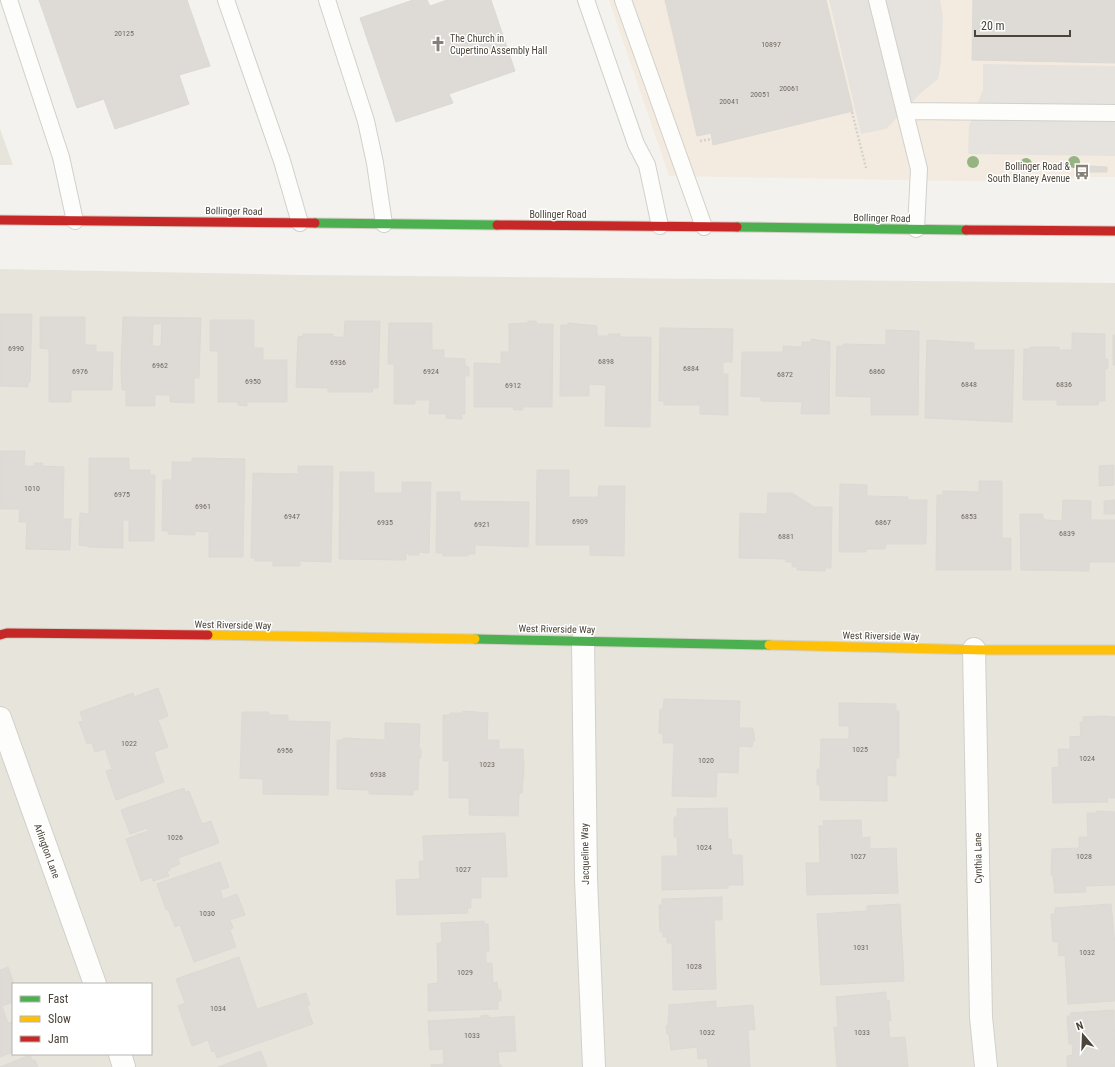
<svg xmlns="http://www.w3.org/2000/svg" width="1115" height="1067" font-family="'Roboto Condensed',sans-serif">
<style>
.residential{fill:#e7e4dc;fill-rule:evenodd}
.commercial{fill:#f3ebdf}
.parking{fill:#e6e3df}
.building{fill:#dedbd6;stroke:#dcd9d4;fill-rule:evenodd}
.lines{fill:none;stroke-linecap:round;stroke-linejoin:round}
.lane-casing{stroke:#d2d0cb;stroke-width:18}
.street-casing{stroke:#d2d0cb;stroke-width:24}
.fast-casing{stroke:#d3cfc5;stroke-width:11}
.slow-casing{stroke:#d3cfc5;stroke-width:11}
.jam-casing{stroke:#d3cfc5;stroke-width:11}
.path{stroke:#d3d2cc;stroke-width:2.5;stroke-dasharray:2 2;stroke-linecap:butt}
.lane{stroke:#fdfdfc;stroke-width:16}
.street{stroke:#fdfdfc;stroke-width:22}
.fast{stroke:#4caf50;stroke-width:9}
.slow{stroke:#ffc107;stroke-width:9}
.jam{stroke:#c62828;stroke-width:9}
.tree{fill:#96b382}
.labels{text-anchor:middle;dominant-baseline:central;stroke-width:3;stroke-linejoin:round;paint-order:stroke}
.number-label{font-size:8px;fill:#706a61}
.poi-label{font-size:10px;fill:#4b4439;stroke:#fff;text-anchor:start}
.street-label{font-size:10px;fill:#4b4439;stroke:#fff}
</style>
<rect width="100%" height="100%" fill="#f4f2ee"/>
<path class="residential" d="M0 129 13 165H0Z
M0 269 304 275 1115 283V1067H0ZM13 984H151V1054H13Z"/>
<path class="commercial" d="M609 0H1115V177H1088L1017 182 669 176Z"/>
<path class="parking" d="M829 0H940L943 16 941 62 938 79 921 93 886 129 861 134Z
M983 64 1115 66V156L968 154 969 126 983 90Z"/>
<path class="building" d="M39 0H187L210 66 179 75 189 104 115 129 104 99 77 108Z
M413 0H427L430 6 447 0H491L515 71 449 94 453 103 396 122 360 18Z
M665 0H826L853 111 713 145 711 133 697 136Z
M973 0H1115V63L972 60Z
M1090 166 1107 167V172H1089Z
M0 314H32L30 382H28V387L0 386Z
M40 317H85V345H96V352H113L112 390H71V402H49V349L40 348Z
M123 317 201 318 199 378H194V403L170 402V395H155V406H126V390H122L121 369ZM153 324H162L161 346H152Z
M210 320H254V348H263V360H287V402H247V406L238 405V402H218V351H210Z
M345 321H380L378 388H373L372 392H328V388L296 387 298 337 303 336V334H333V337H344Z
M528 321H536L537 324H553L552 407H522L523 410H514L513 407H474V363L501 364V352H509V324L528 323Z
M389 323H432V350H444V358L465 359V366L469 367V376H465V414H462V419L446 418 447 414H429L430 400H415V404H394V364H388Z
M568 323 597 326V336H608V334H620V337H651L650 427 605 426 606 385 589 384V396H560L561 325H568Z
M660 328 733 329 732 362H723V374H728V415L700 414V405H664V401H659Z
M886 330 919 331 918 415H871V397L836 396 837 346H843V344L886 345Z
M1072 333 1105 334V360L1108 359V368L1105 369V401H1099L1098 405H1057V400H1023L1024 349H1030V347H1059V350H1072Z
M1113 335H1115V365H1113Z
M811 339 830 342 829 414H801L802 402 761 401V397L741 396 742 352H783V346L802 347V342H811Z
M927 340 974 343V350H1014L1012 422 925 418Z
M0 451H25L24 466H34V463H43L42 466 64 467 63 519H71L70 550 26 549 27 522H19L20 509H0Z
M89 458H129V470H150V475H155L154 541H129V520H123V548L88 547V546L79 545 80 513 89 514Z
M192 458 245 459 243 557H209V532L195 531V535L168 534V531H162L163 480H172V462H192Z
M1114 465V485L1099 486V466Z
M298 466H333L331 562 300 561V566H273V561H255V558H251L253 473 298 474Z
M537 470H569V497H598L599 486H625L624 556 590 555V545H536Z
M340 472H374V493H402V482H431L429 553 419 552V555H409L406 552V560L339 559Z
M979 481H1002V538H1011V570H936L937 495H943V491L979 492Z
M840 484 867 485V496L908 497V500H927L926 544H886L885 549H866V552H839Z
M437 492H460V501L529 502 528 547 475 545V554H468V556H443V553H436Z
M768 493H792L814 507H832L831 568H825V571L797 570V567H792V562H786V559L739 558 740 513 767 514Z
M1063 500 1091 501V520H1115V562H1089V571L1021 570 1020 514H1043V519L1046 520 1062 521Z
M1115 500V514H1104V501Z
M158 688 168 716 158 720 168 747 154 752 164 782 116 800 106 771 112 769 105 749 95 752 92 743 87 744 79 722 83 721 80 712 133 693 134 697Z
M664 699 740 701 739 728H753L755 741H753L752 747 739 746 738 773 717 772 716 797 672 796 674 743H663V734L659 733 660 709H663Z
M839 703 896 704V711H899V758H896V776L887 775V801L820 800V785H817V769H820L821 739H849V726H839Z
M463 711 488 713 487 740H499V749H523L524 767 522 793H519L518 816 469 815V798H449V761H443V715H450V713H462Z
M242 712H269V715H288V721L330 722 328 795 263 794V779L240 778Z
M1104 716 1115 717V798H1107L1108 802 1053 803 1052 768 1059 767 1058 749H1070V737L1081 736 1080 722H1083V717Z
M385 723 420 724 419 749H421V758L419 757 418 790H413V795L369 794V790L337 789V740H343V738L385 740Z
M184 788 185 792 189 791 202 824 211 821 219 843 178 858 180 864 170 868V870L167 872 169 876 153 881 152 877 141 881 126 839 148 831 147 828 130 834 121 810Z
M727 808 728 839H731L732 855H742L743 885H728V888L662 890V856H678L677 837H674V817H677V809Z
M1096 811 1115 812V885L1086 886V892L1055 893 1053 875H1051L1052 849 1079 848V837H1088L1087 813H1096Z
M861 820 862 838 870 837V849L896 848 898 893 807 895 806 863H820L819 826H824L823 821Z
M505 833 507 877H481V898H471V908H467L468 913 397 915 396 880 420 879 419 861H424L423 836Z
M220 862 229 887 220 890 223 899 237 894 245 915 230 920 233 928 230 930 236 947 194 962 180 925 175 927 168 909 166 910 157 884Z
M722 897V920H714L716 989 673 990 672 943H667V937H663V932H660L659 905H662V899Z
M900 904 904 981 821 985 817 914 867 911V906Z
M1111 904 1115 944V1001L1068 1004 1065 955 1059 956 1058 942H1053L1051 914H1055V908Z
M484 921 485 924H488L489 951H486V963H492L493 983 497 982 498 990H501V1001H498V1009L428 1011V984L438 983 437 943H442L441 923Z
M239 957 257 1009 306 993 310 1005 307 1006 313 1024 217 1058 215 1051 212 1052 208 1040 192 1046 178 1006 185 1003 176 979Z
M8 967 14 984 13 1002 2 1006 8 1023 11 1022 13 1028V1052L0 1057V970Z
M886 992V1000H889L891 1021 888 1020 890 1038 905 1037 908 1067H837L834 1027H838L836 997Z
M716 1001V1008L753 1005 755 1030H748L750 1067H708L707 1058 698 1059 697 1047 671 1050 669 1034H667L666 1026 668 1025 669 1005Z
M1114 1010 1115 1067H1067V1056L1073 1055 1072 1044H1069L1067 1016H1071L1070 1013Z
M488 1015 489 1018 514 1016 516 1051 498 1052 499 1065H501L502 1067H431V1065L444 1064 443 1049 430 1050 428 1021 481 1018V1016Z
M261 1051 267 1067H218Z
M30 1055 33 1061 35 1060 38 1067H0Z"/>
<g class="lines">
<g class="lane-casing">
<path id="lane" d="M9 0 61 157 75 221
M226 0 282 161 300 223
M327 0 366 121 375 163 384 224
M586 0 636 144 647 165 660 226
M623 0 704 227
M877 0 919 169 916 229
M905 111 1115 113"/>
</g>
<g class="street-casing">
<path id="street" d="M583 640 586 879 594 1067
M974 649 981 1017 986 1067
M0 718 95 984
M120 1054 124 1067"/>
</g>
<g class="fast-casing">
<path id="fast" d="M315 223 497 225
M737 227 966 230
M475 639 769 645"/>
</g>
<g class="slow-casing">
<path id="slow" d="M208 635 475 639
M769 645 985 650H1115"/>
</g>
<g class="jam-casing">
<path id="jam" d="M0 220 315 223
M497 225 737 227
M966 230 1115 231
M0 635 7 633 208 635"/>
</g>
<path class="path" d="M852 112 866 168
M700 141 712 139"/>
<use href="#lane" class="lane"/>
<use href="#street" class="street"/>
<use href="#fast" class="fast"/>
<use href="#slow" class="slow"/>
<use href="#jam" class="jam"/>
</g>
<g class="tree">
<circle cx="973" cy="162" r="6"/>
<circle cx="1074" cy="162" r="6"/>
<circle cx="1026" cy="164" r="6"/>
</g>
<defs>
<g id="church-bare" transform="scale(1.2)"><path d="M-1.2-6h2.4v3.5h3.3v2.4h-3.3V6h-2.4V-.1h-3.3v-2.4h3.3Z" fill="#868178" stroke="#fff" stroke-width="2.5" paint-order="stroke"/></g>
<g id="bus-bare" transform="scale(1.2)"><path d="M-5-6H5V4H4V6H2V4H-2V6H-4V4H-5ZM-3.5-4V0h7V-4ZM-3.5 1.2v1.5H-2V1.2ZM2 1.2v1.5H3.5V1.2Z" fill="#868178" stroke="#fff" stroke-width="2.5" paint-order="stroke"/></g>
</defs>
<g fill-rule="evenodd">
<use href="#church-bare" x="438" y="44"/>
<use href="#bus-bare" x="1082" y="172"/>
</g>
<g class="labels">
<g class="number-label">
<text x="124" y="33">20125</text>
<text x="771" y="44">10897</text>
<text x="789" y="88">20061</text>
<text x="760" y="94">20051</text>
<text x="729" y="101">20041</text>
<text x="16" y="348">6990</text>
<text x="606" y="361">6898</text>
<text x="338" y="362">6936</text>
<text x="160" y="365">6962</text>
<text x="691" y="368">6884</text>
<text x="80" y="371">6976</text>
<text x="431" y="371">6924</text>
<text x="877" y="371">6860</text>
<text x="785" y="374">6872</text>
<text x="253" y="381">6950</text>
<text x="969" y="384">6848</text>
<text x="1064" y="384">6836</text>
<text x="513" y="385">6912</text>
<text x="32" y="488">1010</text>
<text x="122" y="494">6975</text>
<text x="203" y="506">6961</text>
<text x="292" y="516">6947</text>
<text x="969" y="516">6853</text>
<text x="580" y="521">6909</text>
<text x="385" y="522">6935</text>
<text x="883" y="522">6867</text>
<text x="482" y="524">6921</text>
<text x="1067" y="533">6839</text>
<text x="786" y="536">6881</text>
<text x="129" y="743">1022</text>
<text x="860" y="749">1025</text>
<text x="285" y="750">6956</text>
<text x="1087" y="758">1024</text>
<text x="706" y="760">1020</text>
<text x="487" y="764">1023</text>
<text x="378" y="774">6938</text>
<text x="175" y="837">1026</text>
<text x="704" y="847">1024</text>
<text x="858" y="856">1027</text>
<text x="1084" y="856">1028</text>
<text x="463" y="869">1027</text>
<text x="207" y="913">1030</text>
<text x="861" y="947">1031</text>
<text x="1087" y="952">1032</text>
<text x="694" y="966">1028</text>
<text x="465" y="972">1029</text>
<text x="218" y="1008">1034</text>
<text x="707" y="1032">1032</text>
<text x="862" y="1032">1033</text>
<text x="472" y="1035">1033</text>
</g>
<g class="poi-label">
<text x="450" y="38">The Church in<tspan x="450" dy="12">Cupertino Assembly Hall</tspan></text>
<text x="1070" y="166" text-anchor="end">Bollinger Road &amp;<tspan x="1070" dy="12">South Blaney Avenue</tspan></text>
</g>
<g class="street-label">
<text transform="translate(234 211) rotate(1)">Bollinger Road</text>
<text x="558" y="214">Bollinger Road</text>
<text transform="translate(882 218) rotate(1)">Bollinger Road</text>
<text transform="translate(233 625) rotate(1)">West Riverside Way</text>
<text transform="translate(557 629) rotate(1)">West Riverside Way</text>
<text transform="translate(881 636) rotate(1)">West Riverside Way</text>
<text transform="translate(47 851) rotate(70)">Arlington Lane</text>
<text transform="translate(585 854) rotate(-91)">Jacqueline Way</text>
<text transform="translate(978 858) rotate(-91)">Cynthia Lane</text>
</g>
</g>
<rect x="12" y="983" width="140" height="72" fill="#ffffff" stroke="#b7b4b0"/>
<rect x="20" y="996" width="20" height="6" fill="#4caf50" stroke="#b7b4b0"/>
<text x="48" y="1003" font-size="12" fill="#4b4439">Fast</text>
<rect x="20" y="1016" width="20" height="6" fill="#ffc107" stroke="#b7b4b0"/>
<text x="48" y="1023" font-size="12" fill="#4b4439">Slow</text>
<rect x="20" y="1036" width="20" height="6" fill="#c62828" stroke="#b7b4b0"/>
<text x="48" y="1043" font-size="12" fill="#4b4439">Jam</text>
<g transform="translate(1083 1035) rotate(341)" stroke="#ffffff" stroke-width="3" paint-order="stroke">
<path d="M0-3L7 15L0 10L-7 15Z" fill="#4b4439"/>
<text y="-6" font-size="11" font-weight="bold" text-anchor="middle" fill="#4b4439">N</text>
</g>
<path d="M975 30v6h95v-6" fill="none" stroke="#4b4439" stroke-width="2"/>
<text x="981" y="30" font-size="12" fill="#4b4439" stroke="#ffffff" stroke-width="3" paint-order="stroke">20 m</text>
</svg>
